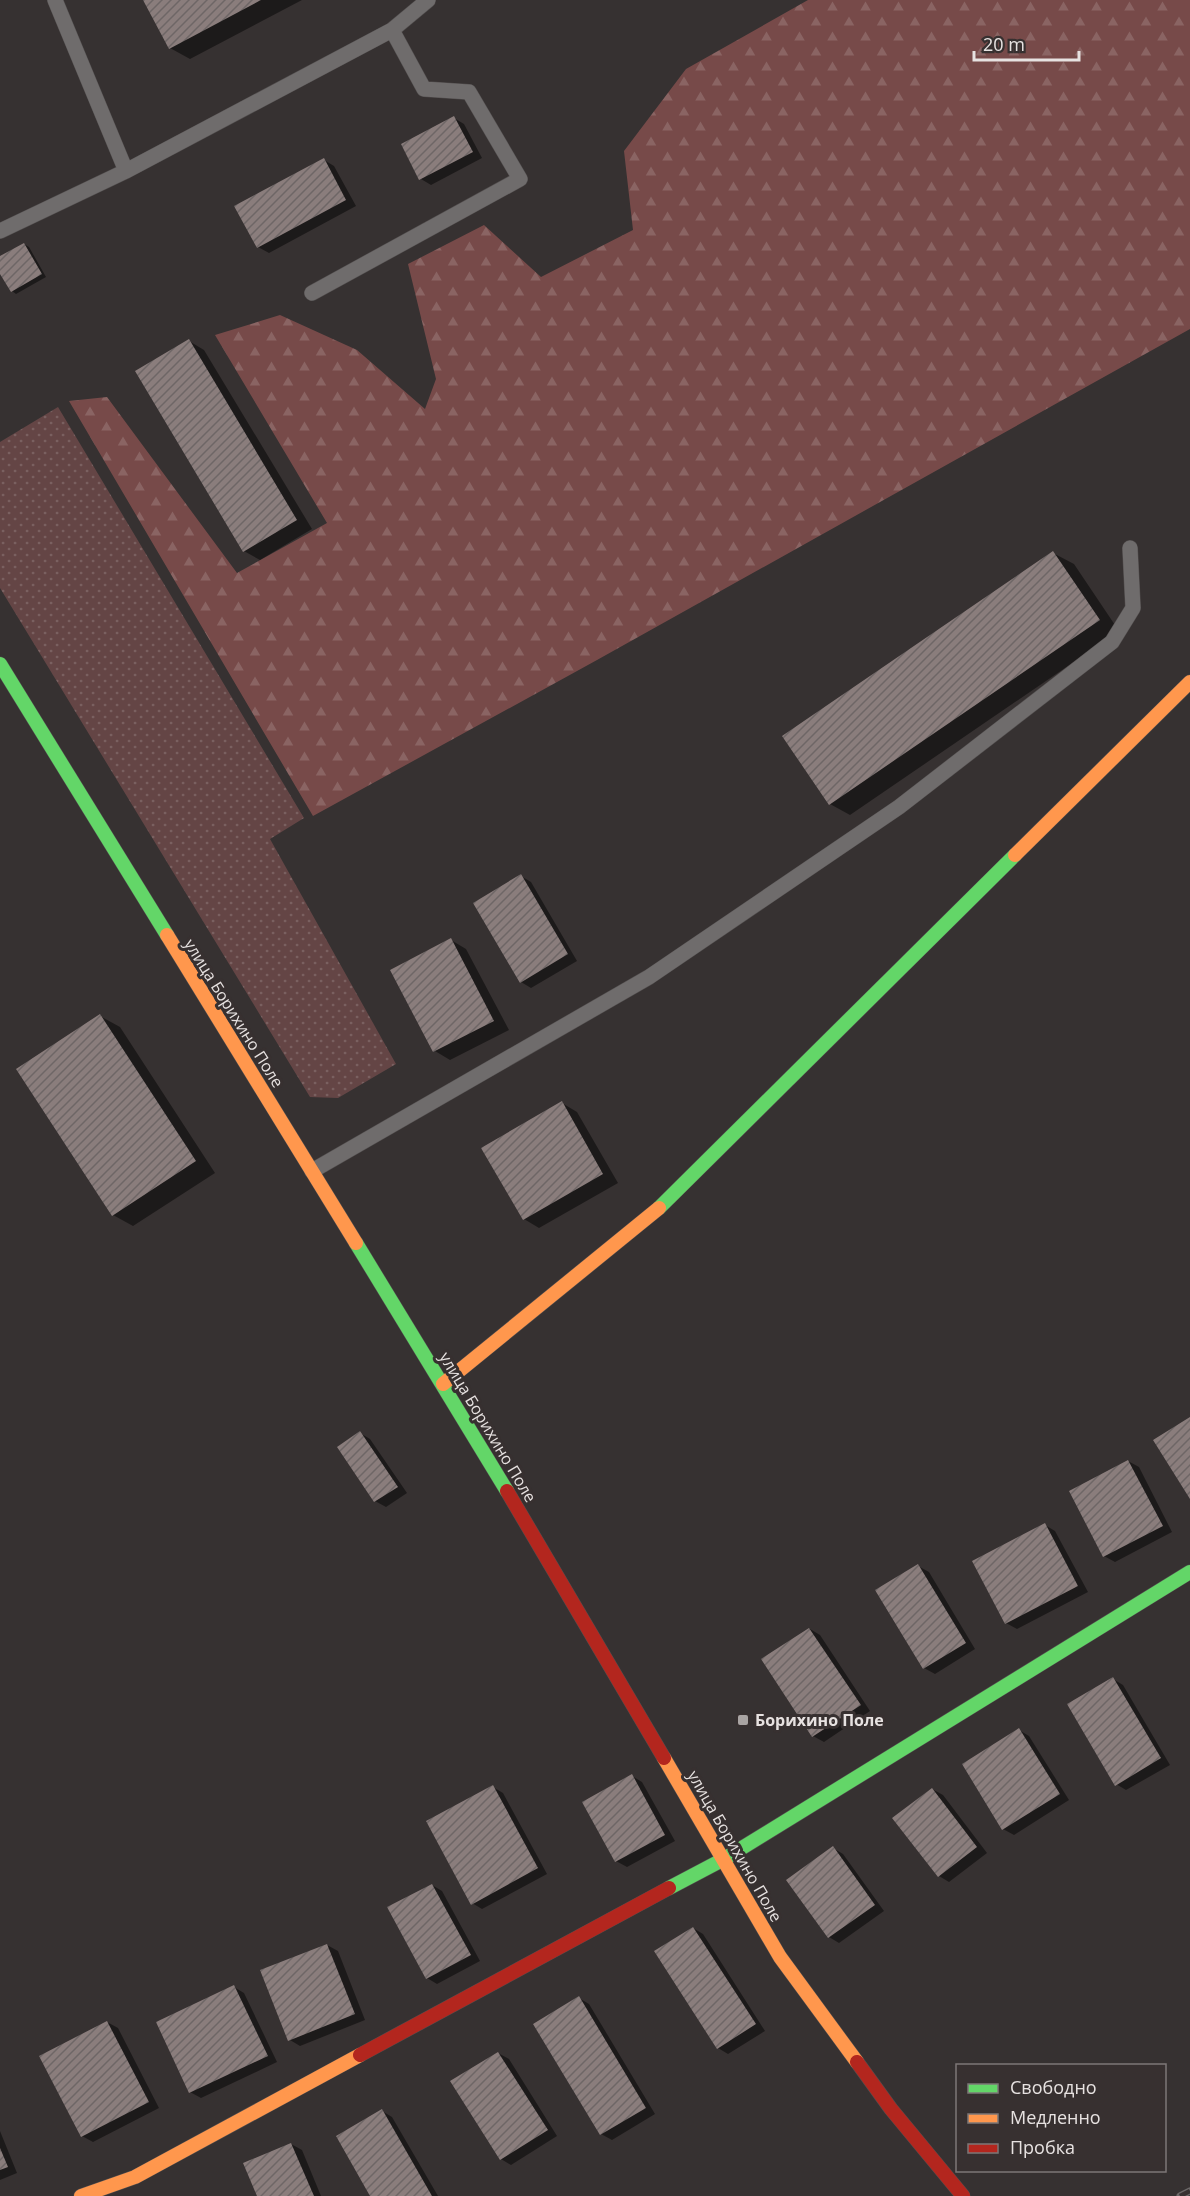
<svg xmlns="http://www.w3.org/2000/svg" width="1190" height="2196" font-family="'Open Sans',sans-serif">
<style>
.grass{fill:url(#grass-dots)}
.forest{fill:url(#forest-firs)}
.shadow{fill:#0007}
.building{fill:url(#building-hatch)}
.lines{fill:none;stroke-linecap:round;stroke-linejoin:round}
.lane-casing{stroke:#524e4e;stroke-width:16}
.fast-casing{stroke:#524e4e;stroke-width:15}
.slow-casing{stroke:#524e4e;stroke-width:15}
.jam-casing{stroke:#524e4e;stroke-width:15}
.lane{stroke:#6f6c6c;stroke-width:15}
.fast{stroke:#63d668;stroke-width:14}
.slow{stroke:#ff974d;stroke-width:14}
.jam{stroke:#b3261e;stroke-width:14}
.rail-casing{stroke:#6c6868;stroke-width:7}
.rail{stroke:#373030;stroke-width:4.5;stroke-dasharray:14;stroke-linecap:butt}
.poi-dot{fill:#a9a4a3;stroke:#373030;stroke-width:2}
.labels{text-anchor:middle;dominant-baseline:central;stroke-width:6;stroke-linejoin:round;paint-order:stroke}
.street-label{font-size:16px;fill:#e7e2e1;stroke:#373030}
.poi-label{font-size:16px;font-weight:bold;fill:#e7e2e1;stroke:#373030;text-anchor:start}
</style>
<defs>
<pattern id="grass-dots" width="8" height="8" patternUnits="userSpaceOnUse" patternTransform="scale(1.5)"><rect width="8" height="8" fill="#644545"/><path d="M2 2h.1M6 6h.1" fill="none" stroke="#7a6060" stroke-width="1.8" stroke-linecap="round"/></pattern>
<pattern id="forest-firs" width="22" height="20" patternUnits="userSpaceOnUse" patternTransform="scale(1.5)"><rect width="22" height="20" fill="#774a49"/><path d="M5 1l3.5 6h-7zM16 11l3.5 6h-7z" fill="#8a6463"/></pattern>
<pattern id="building-hatch" width="6" height="6" patternUnits="userSpaceOnUse" patternTransform="scale(1.5)"><rect width="6" height="6" fill="#8a7d7c"/><path d="M-1 1l2-2M0 6l6-6M5 7l2-2" fill="none" stroke="#6e6666"/></pattern>
</defs>
<rect width="100%" height="100%" fill="#363131"/>
<path class="grass" d="M58 407 304 818 270 839 396 1064 338 1098 310 1097 0 588V442Z"/>
<path class="forest" d="M808 0H1190V329L597 660 313 816 69 401 107 397 237 573 327 523 215 335 280 315 357 350 425 409 436 379 408 264 484 225 541 277 633 230 624 151 686 69Z"/>
<path class="shadow" d="M144 0H302L190 59 170 48Z
M454 118 464 124 482 158 431 185 421 179Z
M324 160 334 166 356 206 269 253 258 247Z
M24 244 29 247 46 277 16 294 12 291 0 271V258Z
M189 341 204 350 312 529 260 560 244 551Z
M1053 553 1074 564 1119 631 850 815 830 804Z
M521 876 531 882 577 961 531 988 521 982Z
M451 940 466 949 509 1030 450 1060 435 1051Z
M100 1016 120 1027 215 1173 133 1226 113 1215Z
M562 1103 577 1112 618 1183 539 1228 524 1219Z
M360 1433 370 1439 407 1493 386 1507 375 1501Z
M1128 1461 1139 1467 1172 1532 1115 1562 1104 1556Z
M1045 1525 1055 1531 1088 1592 1017 1629 1006 1623 974 1562Z
M918 1566 929 1572 975 1649 935 1674 924 1668Z
M810 1629 820 1635 870 1711 824 1742 813 1736Z
M1113 1679 1123 1685 1170 1765 1126 1790 1116 1784Z
M1019 1730 1029 1736 1069 1800 1014 1835 1003 1829Z
M632 1776 642 1782 675 1841 627 1867 616 1861Z
M493 1787 503 1793 547 1874 482 1909 472 1903Z
M932 1789 943 1795 987 1853 949 1882 939 1876Z
M833 1848 843 1854 884 1911 839 1943 829 1937Z
M432 1885 442 1891 480 1961 437 1984 427 1978Z
M693 1928 703 1934 765 2031 728 2054 718 2048Z
M327 1945 338 1951 365 2020 300 2046 290 2040Z
M234 1987 244 1993 277 2062 201 2098 190 2092Z
M579 1998 589 2004 655 2114 612 2140 601 2134 535 2024Z
M107 2022 118 2028 159 2108 93 2142 82 2136Z
M498 2053 509 2059 557 2136 511 2165 501 2159Z
M382 2111 392 2117 438 2196H372Z
M0 2131 17 2173 0 2180Z
M291 2144 302 2150 321 2196H259Z"/>
<path class="building" d="M143 0H261L169 49Z
M454 116 473 152 419 180 401 144Z
M324 158 346 200 257 248 234 206Z
M24 243 42 274 11 292 0 274V256Z
M189 339 297 520 243 552 135 371Z
M1053 551 1100 620 829 805 782 736Z
M521 874 568 954 520 983 473 903Z
M451 938 494 1021 433 1052 390 970Z
M100 1014 196 1161 112 1216 16 1069Z
M562 1101 603 1174 523 1220 481 1148Z
M1190 1417V1499L1153 1440Z
M360 1431 398 1487 374 1502 337 1447Z
M1128 1460 1163 1526 1103 1557 1069 1491Z
M1045 1523 1078 1586 1005 1624 972 1561Z
M918 1564 966 1643 923 1669 875 1590Z
M809 1628 861 1705 812 1737 761 1659Z
M1113 1677 1161 1758 1115 1786 1067 1704Z
M1019 1728 1060 1794 1002 1830 962 1764Z
M632 1774 665 1835 615 1862 582 1802Z
M493 1785 538 1868 471 1905 426 1821Z
M932 1788 977 1847 938 1877 892 1818Z
M833 1846 875 1905 828 1938 786 1880Z
M432 1884 471 1955 426 1979 387 1907Z
M693 1927 756 2024 717 2049 654 1951Z
M327 1944 355 2014 288 2041 260 1970Z
M234 1985 268 2056 189 2093 156 2022Z
M579 1996 646 2108 600 2135 533 2024Z
M107 2021 149 2102 81 2137 39 2056Z
M498 2052 548 2130 500 2160 450 2081Z
M382 2109 432 2196H370L336 2136Z
M291 2143 314 2196H257L243 2163Z
M0 2148 8 2167 0 2170Z"/>
<g class="lines">
<g class="lane-casing">
<path id="lane" d="M55 0 126 171
M0 231 126 171 392 30 428 0
M312 293 520 179 469 92 424 89 392 30
M312 1171 649 977 899 807 1112 642 1133 608 1130 548"/>
</g>
<g class="fast-casing">
<path id="fast" d="M0 664 167 935
M659 1208 1015 855
M356 1243 507 1491
M669 1888 724 1859 1190 1572"/>
</g>
<g class="slow-casing">
<path id="slow" d="M1015 855 1190 682
M167 935 356 1243
M443 1384 659 1208
M664 1758 780 1957 857 2062
M81 2196 135 2177 360 2055"/>
</g>
<g class="jam-casing">
<path id="jam" d="M507 1491 664 1758
M360 2055 669 1888
M857 2062 891 2109 963 2196"/>
</g>
<use href="#lane" class="lane"/>
<use href="#fast" class="fast"/>
<use href="#slow" class="slow"/>
<use href="#jam" class="jam"/>
<g class="rail-casing">
<path id="rail" d="M1180 2196 1190 2191"/>
</g>
<use href="#rail" class="rail"/>
</g>
<rect class="poi-dot" x="737" y="1714" width="12" height="12" rx="3"/>
<g class="labels">
<g class="street-label">
<text transform="translate(234 1013) rotate(58)">улица Борихино Поле</text>
<text transform="translate(488 1427) rotate(59)">улица Борихино Поле</text>
<text transform="translate(735 1846) rotate(60)">улица Борихино Поле</text>
</g>
<g class="poi-label">
<text x="755" y="1720">Борихино Поле</text>
</g>
</g>
<rect x="956" y="2064" width="210" height="108" fill="#373030" stroke="#7d7777" stroke-width="1.5"/>
<rect x="968" y="2084" width="30" height="9" fill="#63d668" stroke="#7d7777" stroke-width="1.5"/>
<text x="1010" y="2094" font-size="18" fill="#e7e2e1">Свободно</text>
<rect x="968" y="2114" width="30" height="9" fill="#ff974d" stroke="#7d7777" stroke-width="1.5"/>
<text x="1010" y="2124" font-size="18" fill="#e7e2e1">Медленно</text>
<rect x="968" y="2144" width="30" height="9" fill="#b3261e" stroke="#7d7777" stroke-width="1.5"/>
<text x="1010" y="2154" font-size="18" fill="#e7e2e1">Пробка</text>
<path d="M974 51v9h105v-9" fill="none" stroke="#e7e2e1" stroke-width="3"/>
<text x="983" y="51" font-size="18" fill="#e7e2e1" stroke="#373030" stroke-width="4.5" paint-order="stroke">20 m</text>
</svg>
